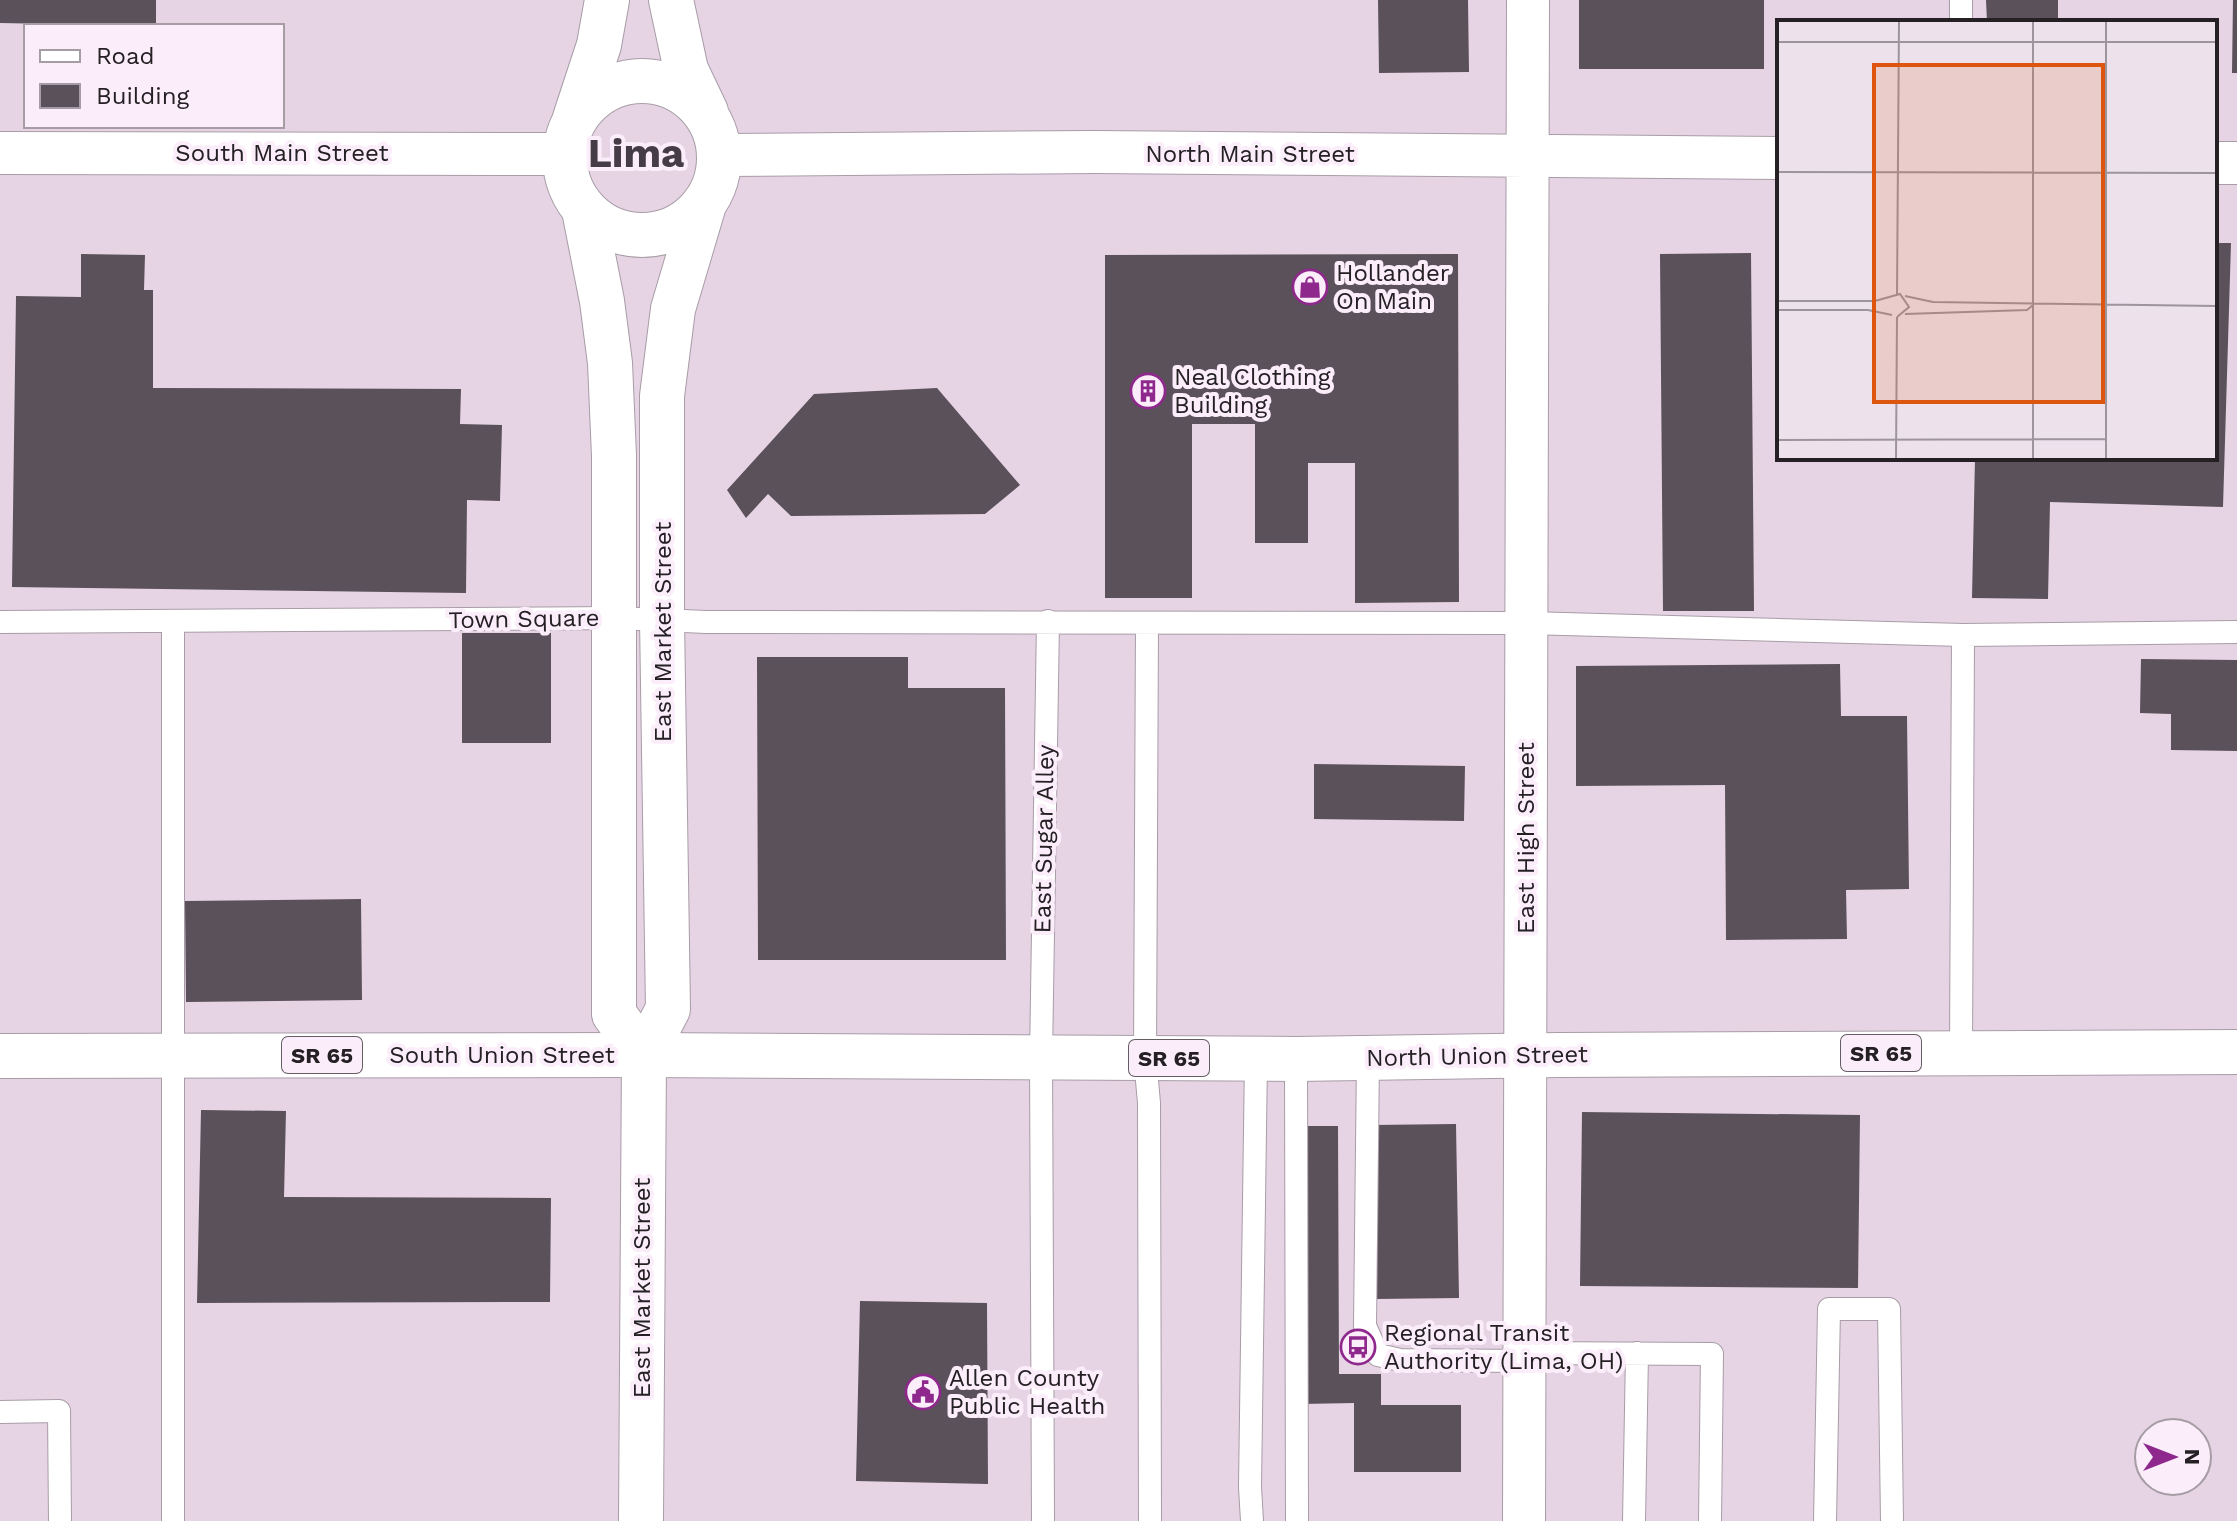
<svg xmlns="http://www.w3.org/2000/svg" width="2237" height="1521" font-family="'Work Sans',sans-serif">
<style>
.built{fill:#e6d4e5;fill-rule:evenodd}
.building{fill:#5b515a}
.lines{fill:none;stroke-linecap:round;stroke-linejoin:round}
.lane-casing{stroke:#a89da7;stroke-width:24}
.street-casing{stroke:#a89da7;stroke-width:44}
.secondary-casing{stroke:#a89da7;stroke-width:46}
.primary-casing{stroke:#a89da7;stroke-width:46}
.lane{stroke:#fff;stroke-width:22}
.street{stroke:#fff;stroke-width:42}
.secondary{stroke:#fff;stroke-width:44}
.primary{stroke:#fff;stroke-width:44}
.labels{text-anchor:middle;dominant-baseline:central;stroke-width:8;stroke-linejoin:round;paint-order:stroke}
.shield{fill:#fbeefa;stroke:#645e64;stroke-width:2}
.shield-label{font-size:22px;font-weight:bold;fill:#242024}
.street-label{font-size:24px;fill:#242024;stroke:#fbeefa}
.poi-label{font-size:24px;fill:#242024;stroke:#fbeefa;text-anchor:start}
.town-label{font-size:40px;font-weight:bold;fill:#463c45;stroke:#fbeefa}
.inset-road{fill:none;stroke:#9d949c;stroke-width:2}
.view{fill:#de560d;fill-opacity:0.15;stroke:#de560d;stroke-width:4}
.inset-edge{fill:none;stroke:#242024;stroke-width:4}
</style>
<rect width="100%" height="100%" fill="#ede1ec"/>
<path class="built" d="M0 0H2237V1521H0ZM1779 22H2215V458H1779ZM26 26H282V126H26ZM2149 1433H2197V1481H2149Z"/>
<path class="building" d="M0 0H156V26L0 23Z
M1378 0H1468L1469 72 1379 73Z
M1579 0H1764V69H1579Z
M1986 0H2058V22H1987Z
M2233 0H2237V73H2232Z
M2215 243H2231L2223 507 2050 502 2048 599 1972 598 1975 458H2215Z
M1751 253 1754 611H1663L1660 254Z
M81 254 145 255 144 290H153V388L461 389 460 424 502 425 500 501 467 500 466 593 12 587 16 296 81 297Z
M1458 254 1459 602 1355 603V463H1308V543H1255V424H1192V598H1105V255Z
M937 388 1020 485 985 514 791 516 768 494 746 518 727 490 814 394Z
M462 633H551V743H462Z
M757 657H908V688H1005L1006 960H758Z
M2141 659 2237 660V751L2171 750V714L2140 713Z
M1840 664 1841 716H1907L1909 889 1846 890 1847 939 1726 940 1725 785 1576 786V666Z
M1314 764 1465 766 1464 821 1314 819Z
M361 899 362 1000 186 1002 185 901Z
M201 1110 286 1111 284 1197 551 1198 550 1302 197 1303Z
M1582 1112 1860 1115 1858 1288 1580 1286Z
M1456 1124 1459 1298 1376 1299 1373 1125Z
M1301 1126H1338L1339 1374H1381V1405H1461V1472H1354V1403L1301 1404Z
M860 1301 987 1303 988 1484 856 1481Z"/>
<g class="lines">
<g class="lane-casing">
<path id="lane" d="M1961 22V0
M0 622 616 618 706 622 1528 623 1963 635 2237 632
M173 622V1521
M1147 623 1145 1058 1149 1103 1150 1521
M1961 1053 1963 635
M1368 1057 1365 1326 1378 1355 1400 1360 1525 1361
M1296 1059 1297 1521
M1525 1353 1712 1354 1710 1521
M0 1412 59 1411 60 1521
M1043 1521 1041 1057 1048 621
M1252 1521 1250 1487 1256 1059
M1634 1521 1637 1353
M1825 1521 1829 1309H1889L1892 1521"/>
</g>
<g class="street-casing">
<path id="street" d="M0 153 564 154
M720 155 1094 152 1779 158
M2215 163H2237
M1524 1521 1528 0"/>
</g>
<g class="secondary-casing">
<path id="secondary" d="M671 0 686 70 706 112
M565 158a77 77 0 1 1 154 0a77 77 0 1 1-154 0Z
M575 118 599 45 607 0
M584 210 602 301 610 363 614 456V1014L644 1055
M641 1521 644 1055 668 1009 662 619V396L673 309 703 208"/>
</g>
<g class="primary-casing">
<path id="primary" d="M0 1056 644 1055 1296 1059 1561 1055 2237 1052"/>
</g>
<use href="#lane" class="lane"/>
<use href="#street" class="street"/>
<use href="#secondary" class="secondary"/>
<use href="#primary" class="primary"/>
</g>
<defs>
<g id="shop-ring" transform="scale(1.8)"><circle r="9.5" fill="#fbeefa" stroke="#8f288d" stroke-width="1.5"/><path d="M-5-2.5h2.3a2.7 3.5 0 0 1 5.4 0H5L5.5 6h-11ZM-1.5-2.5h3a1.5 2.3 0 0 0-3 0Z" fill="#8f288d"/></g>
<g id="building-ring" transform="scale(1.8)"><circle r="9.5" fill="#fbeefa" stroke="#8f288d" stroke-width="1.5"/><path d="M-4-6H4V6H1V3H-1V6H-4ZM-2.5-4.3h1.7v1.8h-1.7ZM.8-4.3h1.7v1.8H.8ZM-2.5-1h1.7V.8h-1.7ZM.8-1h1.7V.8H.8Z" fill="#8f288d"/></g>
<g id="bus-ring" transform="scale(1.8)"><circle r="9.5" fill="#fbeefa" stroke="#8f288d" stroke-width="1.5"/><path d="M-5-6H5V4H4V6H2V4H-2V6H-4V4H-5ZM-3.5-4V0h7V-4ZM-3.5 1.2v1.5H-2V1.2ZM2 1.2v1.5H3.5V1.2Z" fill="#8f288d"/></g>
<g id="civic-ring" transform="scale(1.8)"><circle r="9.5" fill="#fbeefa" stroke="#8f288d" stroke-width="1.5"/><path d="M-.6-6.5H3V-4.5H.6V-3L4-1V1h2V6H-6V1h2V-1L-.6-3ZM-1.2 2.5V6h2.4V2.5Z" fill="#8f288d"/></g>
</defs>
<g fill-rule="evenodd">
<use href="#shop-ring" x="1310" y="287"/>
<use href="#building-ring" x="1148" y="391"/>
<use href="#bus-ring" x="1358" y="1347"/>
<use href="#civic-ring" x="923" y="1392"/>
</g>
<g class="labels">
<g class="shield">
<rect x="1841" y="1035" width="80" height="36" rx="6"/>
<rect x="282" y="1037" width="80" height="36" rx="6"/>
<rect x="1129" y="1040" width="80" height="36" rx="6"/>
</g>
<g class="shield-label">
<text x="1881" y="1053">SR 65</text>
<text x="322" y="1055">SR 65</text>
<text x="1169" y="1058">SR 65</text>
</g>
<g class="street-label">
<text x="282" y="153">South Main Street</text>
<text x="1250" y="154">North Main Street</text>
<text transform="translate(524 619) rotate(-1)">Town Square</text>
<text transform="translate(663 632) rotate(-90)">East Market Street</text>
<text transform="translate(1526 838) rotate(-90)">East High Street</text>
<text transform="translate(1044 839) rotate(-89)">East Sugar Alley</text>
<text x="502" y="1055">South Union Street</text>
<text transform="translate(1477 1056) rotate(-1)">North Union Street</text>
<text transform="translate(642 1288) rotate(-90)">East Market Street</text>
</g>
<g class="poi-label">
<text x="1336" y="273">Hollander<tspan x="1336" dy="28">On Main</tspan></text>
<text x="1174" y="377">Neal Clothing<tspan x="1174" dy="28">Building</tspan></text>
<text x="1384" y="1333">Regional Transit<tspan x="1384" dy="28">Authority (Lima, OH)</tspan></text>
<text x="949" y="1378">Allen County<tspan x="949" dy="28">Public Health</tspan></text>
</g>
<g class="town-label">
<text x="636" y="153">Lima</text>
</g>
</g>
<g transform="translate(1777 20)">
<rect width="440" height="440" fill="#ede1ec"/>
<path class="inset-road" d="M256 1V439M0 22H440M0 152 440 153M120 274 122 1M128 276 156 282 440 286M0 281H98L123 274 132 287 120 297M0 290H91L115 295M128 294 250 290 256 285M0 420 329 419M119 439 120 297M329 439V1"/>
<path class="view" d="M97 45H326V382H97Z"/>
<rect width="440" height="440" class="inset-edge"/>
</g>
<rect x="24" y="24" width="260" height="104" fill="#fbeefa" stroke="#a59ca4" stroke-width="2"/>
<rect x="40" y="50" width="40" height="12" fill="#ffffff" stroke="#a59ca4" stroke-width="2"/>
<text x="96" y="64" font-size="24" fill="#242024">Road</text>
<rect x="40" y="84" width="40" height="24" fill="#5b515a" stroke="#a59ca4" stroke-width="2"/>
<text x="96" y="104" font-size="24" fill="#242024">Building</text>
<g transform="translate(2173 1457) rotate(90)"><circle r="38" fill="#fbeefa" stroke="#a59ca4" stroke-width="2"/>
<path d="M0-6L14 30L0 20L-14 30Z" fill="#8f288d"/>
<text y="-12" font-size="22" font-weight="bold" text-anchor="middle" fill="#242024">N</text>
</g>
</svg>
